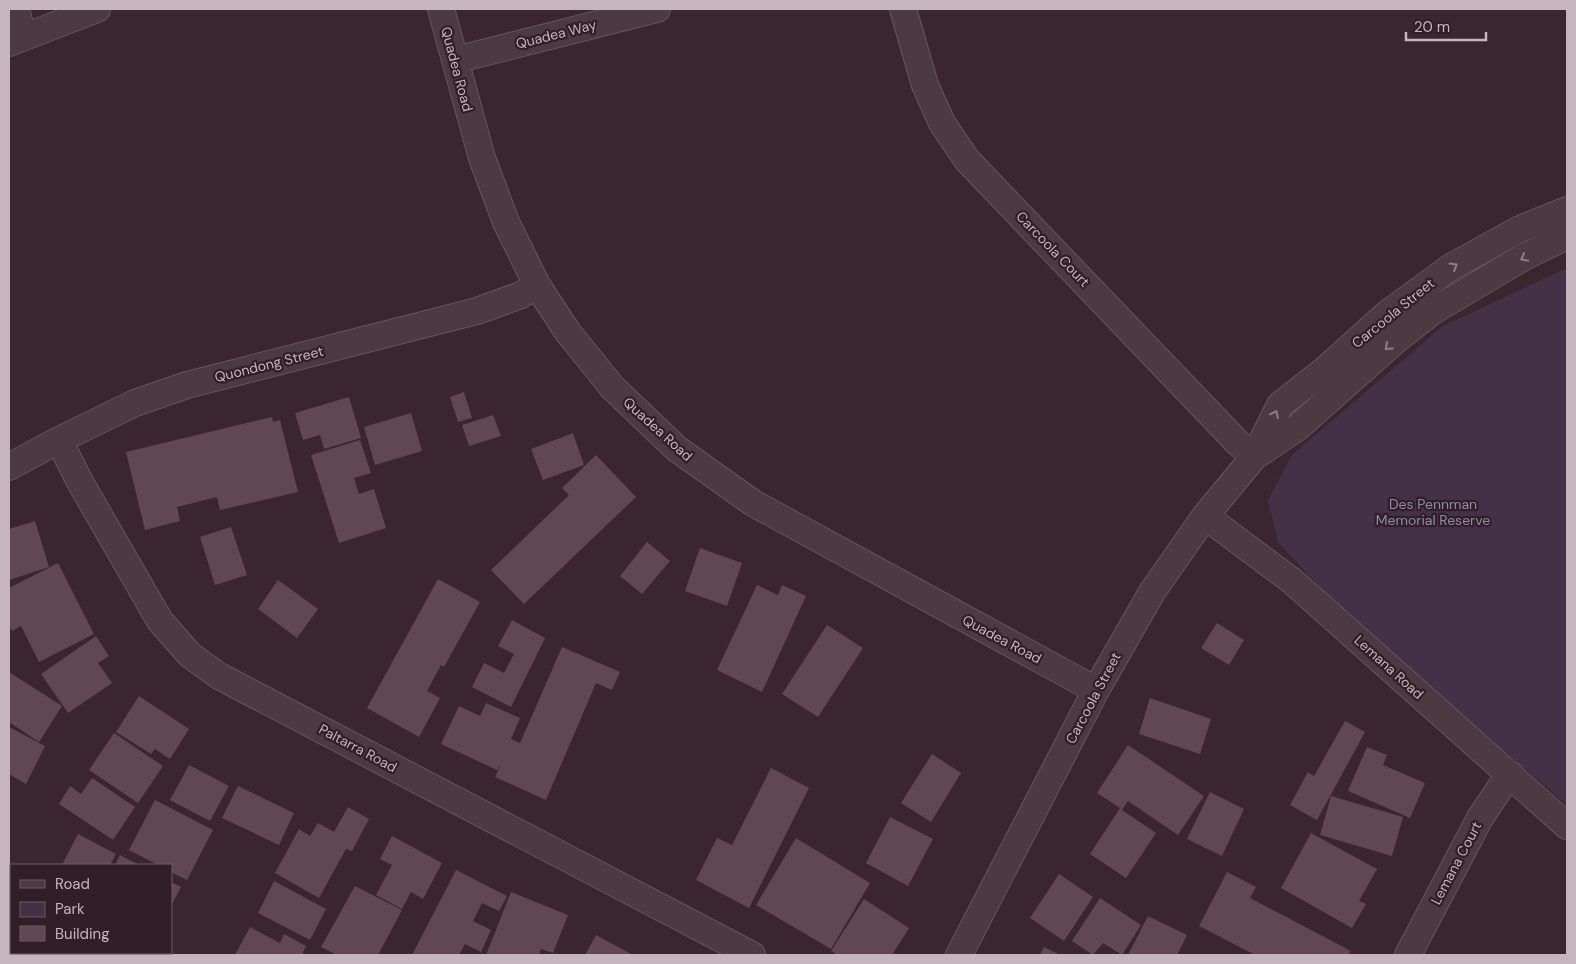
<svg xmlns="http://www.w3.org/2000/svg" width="1576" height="964" font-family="'DM Sans',sans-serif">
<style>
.green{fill:#443148}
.building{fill:#604753}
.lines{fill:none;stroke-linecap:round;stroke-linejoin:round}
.minor-casing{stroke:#67545d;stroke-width:28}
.minor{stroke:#4c3942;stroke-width:26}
.oneway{stroke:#907d86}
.labels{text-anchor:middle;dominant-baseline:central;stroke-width:4.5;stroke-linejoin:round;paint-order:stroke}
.street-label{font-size:14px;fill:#c7b5bd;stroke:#311e27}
.park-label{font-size:14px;fill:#918bab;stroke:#311e27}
</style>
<rect width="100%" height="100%" fill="#3b2630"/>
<path class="green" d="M1567 268V805L1335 604 1278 542 1268 500 1292 455 1443 326Z"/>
<path class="building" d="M464 392 472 418 458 422 450 397Z
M349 397 361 438 324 449 320 435 303 440 295 413Z
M411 413 422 451 375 465 364 427Z
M493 415 501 436 469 446 462 425Z
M272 417 273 422 280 420 298 492 220 510 217 497 177 507 180 521 145 530 126 452Z
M573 433 584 465 543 480 531 449Z
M360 440 371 473 354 478 359 494 374 489 386 528 339 543 311 455Z
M596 455 636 497 524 604 491 570 569 495 562 488Z
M35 521 49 567 9 580V529Z
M231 527 247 575 215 585 200 537Z
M647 542 670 561 642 594 620 576Z
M700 548 742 563 727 606 685 591Z
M58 563 94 634 39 662 21 626 12 631 9 625V588Z
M438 579 480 602 444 667 441 665 427 691 440 698 419 737 367 708Z
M278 580 318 609 297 638 258 609Z
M757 585 778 595 782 585 806 596 762 692 717 670Z
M512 620 545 638 511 707 472 687 484 663 504 673 514 654 498 646Z
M1217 623 1244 640 1229 665 1201 648Z
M827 625 863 648 818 717 782 694Z
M96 636 109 656 98 663 112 683 68 713 41 674Z
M562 647 620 672 612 690 596 683 546 800 495 777 501 763 497 770 441 744 459 706 480 716 486 703 520 718 511 739 520 743Z
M9 672 62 706 39 742 9 722Z
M139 696 189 729 170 759 155 749 151 754 116 732Z
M1150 698 1211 719 1200 754 1139 734Z
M1345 721 1365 732 1317 820 1290 805 1308 772 1314 776Z
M9 727 45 746 26 784 9 774Z
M114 733 163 766 138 803 89 770Z
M1128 745 1204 796 1178 835 1128 801 1122 810 1156 833 1126 878 1090 854 1120 808 1097 793Z
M1367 747 1387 755 1383 765 1425 783 1410 818 1348 791Z
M932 754 961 773 931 822 901 803Z
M189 765 229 786 210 821 170 800Z
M771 768 809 788 749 908 696 880 717 838 732 845Z
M92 778 135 807 113 840 59 804 70 786 81 794Z
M238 786 294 813 279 845 222 818Z
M1210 792 1244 809 1222 856 1187 839Z
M1331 796 1403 817 1392 856 1320 835Z
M155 800 213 830 187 880 171 872V865H158L129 850Z
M348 807 369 819 352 851 346 849 319 898 275 873 299 829 310 836 318 823 334 832Z
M890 817 933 839 908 886 866 863Z
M1311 833 1377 869 1359 901 1366 904 1352 928 1281 888Z
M78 834 116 854 110 865H62Z
M392 836 442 863 423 899 411 892 402 909 376 895 392 865 380 859Z
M796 838 870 883 831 949 756 905Z
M120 855 139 865H115Z
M9 863 11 865V907L9 905Z
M456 870 507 896 499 911 482 903 473 921 491 930 481 952 465 944 459 955H412Z
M1227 872 1256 887 1250 898 1351 951 1348 955H1255L1199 926Z
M1059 874 1093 897 1064 941 1030 918Z
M274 881 326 909 310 940 258 913Z
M171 882 181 887 171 906Z
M355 886 402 910 378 955H337L321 947Z
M511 892 568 915 553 953 541 949 539 955H486Z
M1100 898 1141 925 1122 955 1103 943 1093 955 1072 941Z
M864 899 909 928 892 955H838L831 951Z
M1148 916 1187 935 1177 955H1128Z
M250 927 280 943 284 934 306 946 302 955H235Z
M596 935 633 955H585Z
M1044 947 1060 955H1040Z
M21 953H67L66 955H20Z
M89 953H132L130 955H94Z"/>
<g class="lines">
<g class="minor-casing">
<path id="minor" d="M16 9 23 37
M441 9 482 158 506 222 537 285 567 331 612 387 677 449 753 503 1096 690
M903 9 925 85 942 123 967 160 1237 442 1254 457
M9 43 97 9
M455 60 657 9
M59 440 80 482 160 621 190 655 219 676 752 955
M1254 457 1297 428 1396 340 1433 311 1524 257 1567 236
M9 467 59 440 135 403 187 385 477 311 521 295 537 285
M1205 516 1292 581 1567 826
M959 955 1096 690 1152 592 1205 516 1254 457 1280 405 1327 368 1388 313 1451 267 1520 229 1567 210
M1408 955 1480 818 1500 788 1511 775"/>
</g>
<use href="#minor" class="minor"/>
</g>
<defs><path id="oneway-chevron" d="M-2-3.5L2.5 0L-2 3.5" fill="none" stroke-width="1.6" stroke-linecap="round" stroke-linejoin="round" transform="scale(1.25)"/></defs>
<g class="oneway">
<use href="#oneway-chevron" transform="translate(1524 258) rotate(151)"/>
<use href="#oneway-chevron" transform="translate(1454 266) rotate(-31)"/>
<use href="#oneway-chevron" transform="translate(1388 347) rotate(138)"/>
<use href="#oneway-chevron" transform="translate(1275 414) rotate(-64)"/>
</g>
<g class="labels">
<g class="street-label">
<text transform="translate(556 34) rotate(-14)">Quadea Way</text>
<text transform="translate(457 69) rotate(75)">Quadea Road</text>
<text transform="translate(1053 249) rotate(46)">Carcoola Court</text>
<text transform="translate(1393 313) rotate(-39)">Carcoola Street</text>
<text transform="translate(269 364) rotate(-14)">Quondong Street</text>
<text transform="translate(658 429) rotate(42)">Quadea Road</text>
<text transform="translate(1002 639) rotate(28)">Quadea Road</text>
<text transform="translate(1389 667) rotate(42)">Lemana Road</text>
<text transform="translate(1093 698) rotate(-62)">Carcoola Street</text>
<text transform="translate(358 748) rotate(28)">Paltarra Road</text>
<text transform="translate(1456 863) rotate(-62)">Lemana Court</text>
</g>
<g class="park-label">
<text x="1433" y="504">Des Pennman<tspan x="1433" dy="16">Memorial Reserve</tspan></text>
</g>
</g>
<rect width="1576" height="964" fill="none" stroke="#c7b5bd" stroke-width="20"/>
<rect x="10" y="864" width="162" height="90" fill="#311e27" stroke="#6d5a63"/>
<rect x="20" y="880" width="25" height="8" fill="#4c3942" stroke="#6d5a63"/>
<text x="55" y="889" font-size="15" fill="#c7b5bd">Road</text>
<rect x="20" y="902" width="25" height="15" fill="#443148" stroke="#6d5a63"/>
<text x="55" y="914" font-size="15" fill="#c7b5bd">Park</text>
<rect x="20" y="926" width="25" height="15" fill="#604753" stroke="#6d5a63"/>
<text x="55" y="939" font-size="15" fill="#c7b5bd">Building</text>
<path d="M1406 32v8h80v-8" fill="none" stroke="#c7b5bd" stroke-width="2.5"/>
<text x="1414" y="32" font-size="15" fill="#c7b5bd" stroke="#311e27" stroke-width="4" paint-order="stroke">20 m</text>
</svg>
